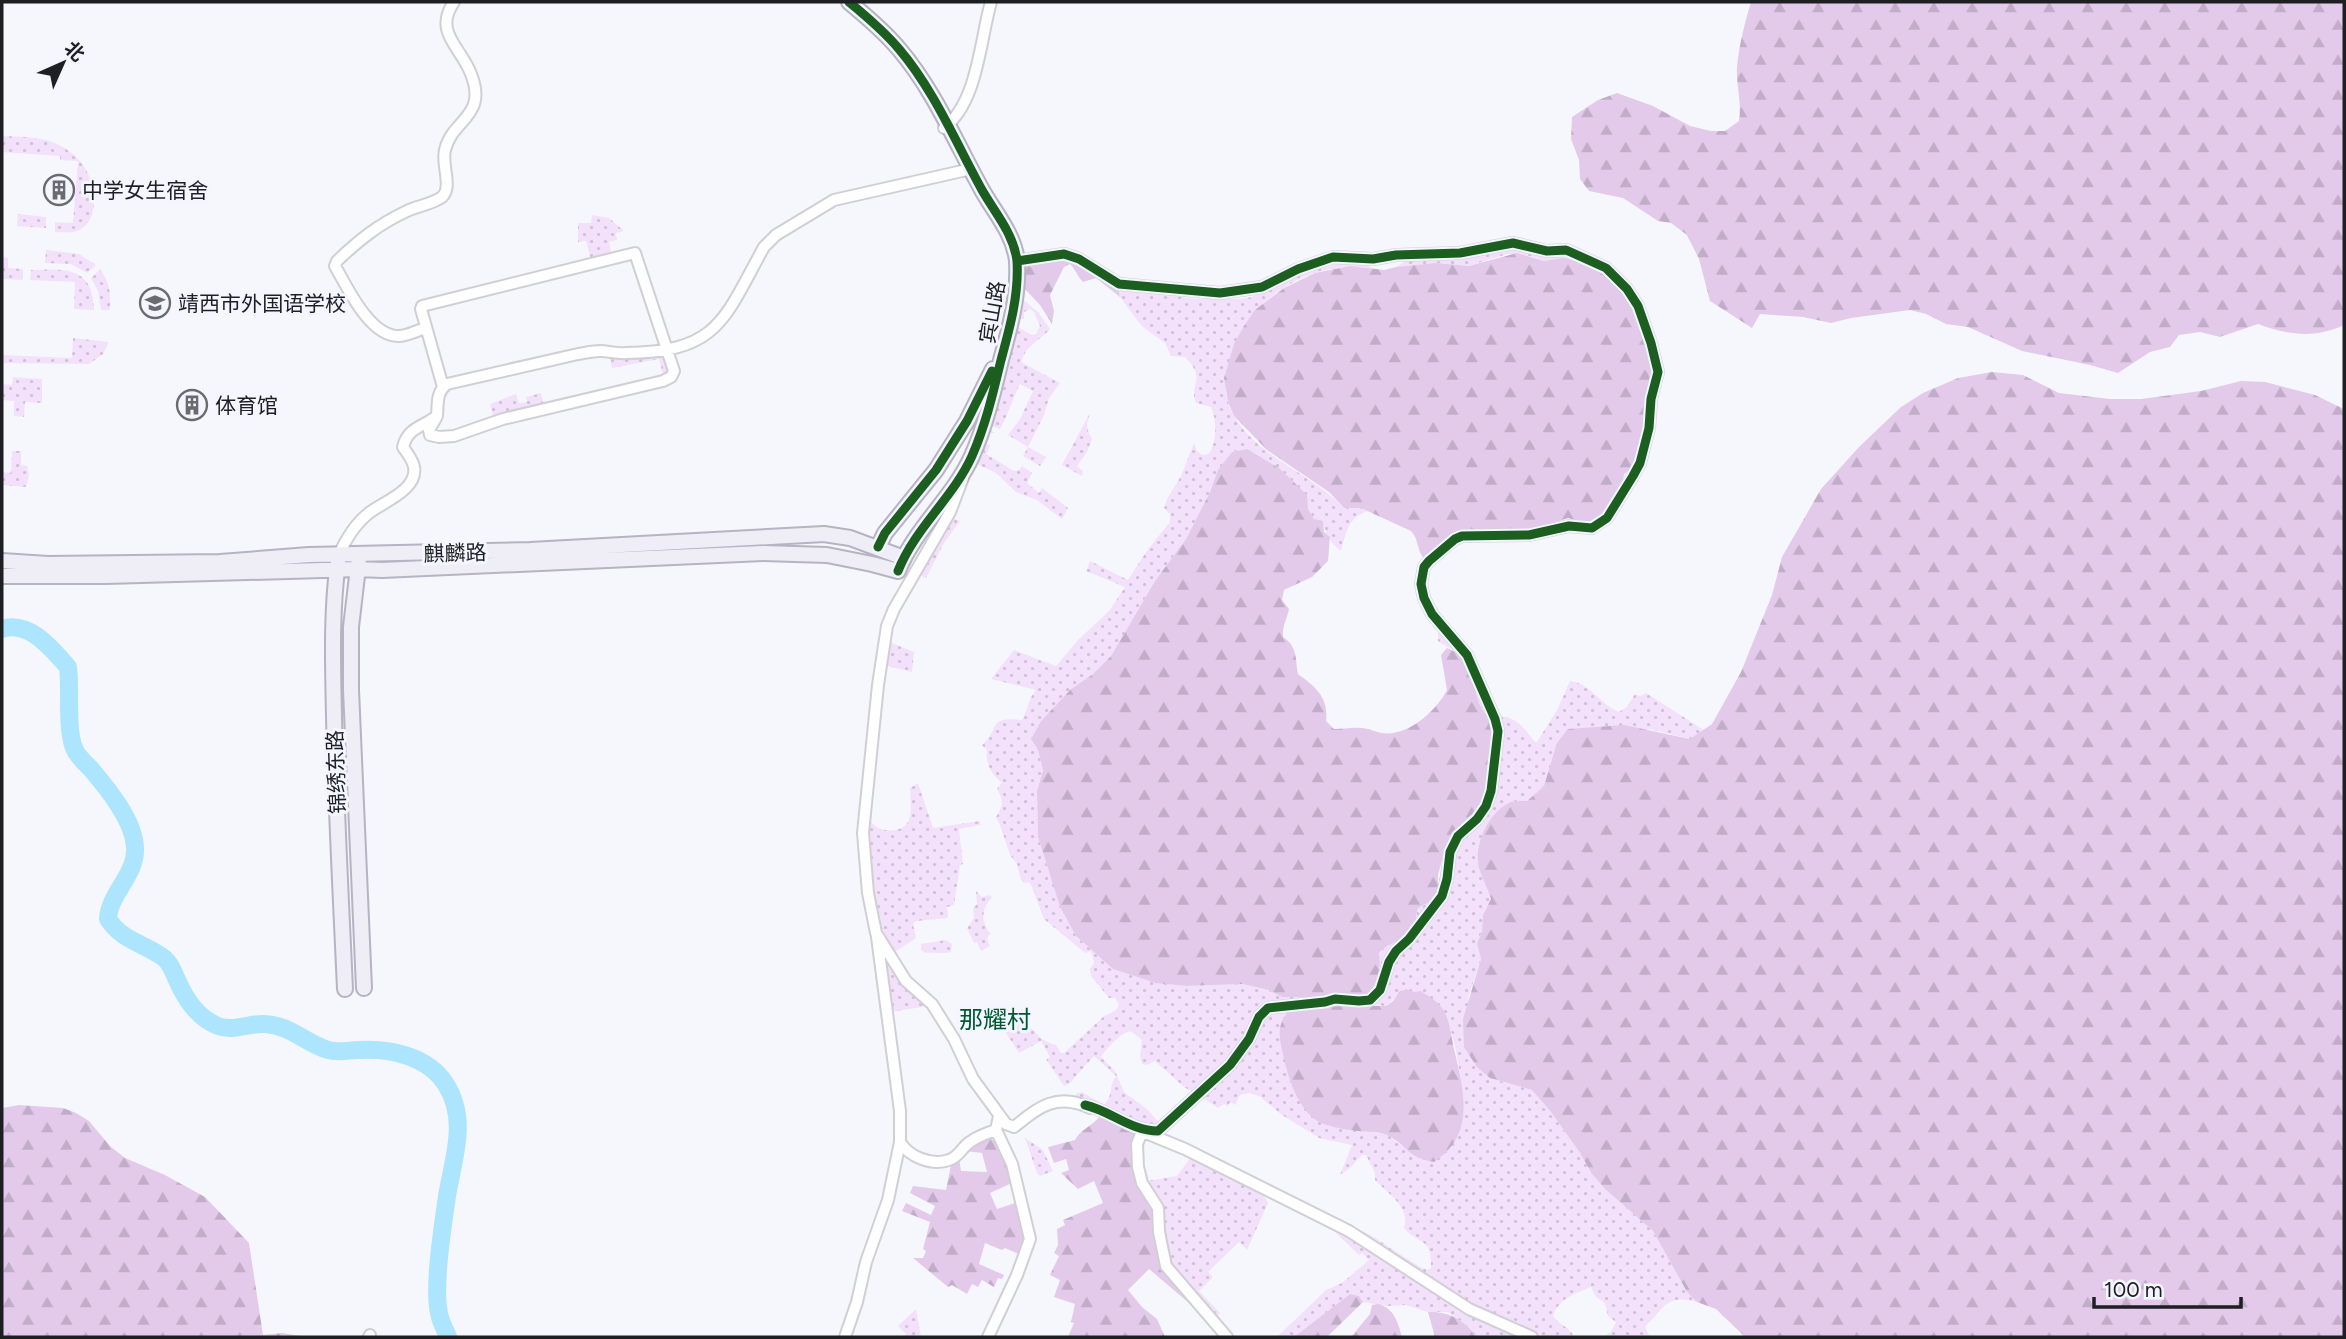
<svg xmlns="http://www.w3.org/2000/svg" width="2346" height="1339" font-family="Figtree,'Noto Sans SC',sans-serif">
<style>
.grass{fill:url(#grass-dots);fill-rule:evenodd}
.forest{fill:url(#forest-firs)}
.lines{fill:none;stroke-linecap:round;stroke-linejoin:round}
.river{stroke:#ace5fd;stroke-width:18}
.minor-casing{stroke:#d0d0d4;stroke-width:14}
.major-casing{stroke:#b7b3c3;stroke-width:18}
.minor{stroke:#fefeff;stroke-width:10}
.major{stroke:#efedf6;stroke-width:14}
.cycleway-casing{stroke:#f3f6ff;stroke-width:13}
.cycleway{stroke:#1b5e20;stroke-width:9}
.labels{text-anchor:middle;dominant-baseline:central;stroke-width:6;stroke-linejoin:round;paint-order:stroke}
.poi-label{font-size:21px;fill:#1e1f22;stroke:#f3f6ff;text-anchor:start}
.street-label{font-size:21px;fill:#1e1f22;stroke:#f3f6ff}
.quarter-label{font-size:24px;fill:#00582f;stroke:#f3f6ff}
</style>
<defs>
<pattern id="grass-dots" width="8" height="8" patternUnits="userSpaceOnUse" patternTransform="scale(1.75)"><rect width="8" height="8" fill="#f3e0fb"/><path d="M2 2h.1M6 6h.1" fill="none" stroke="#d0c0d7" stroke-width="1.8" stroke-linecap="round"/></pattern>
<pattern id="forest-firs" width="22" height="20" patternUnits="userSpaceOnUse" patternTransform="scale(1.75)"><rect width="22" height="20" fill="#e3caeb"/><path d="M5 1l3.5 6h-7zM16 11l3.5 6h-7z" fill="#c2adc9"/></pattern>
</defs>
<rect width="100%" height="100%" fill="#f6f7fc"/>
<path class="grass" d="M2 136C21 137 44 136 61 146 70 151 80 159 85 168 95 184 100 218 81 229 73 234 64 232 55 232V222L73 223 78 161 60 160V156L2 152Z
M18 214 46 217V228L17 226Z
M592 215 609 218 624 231 616 233 617 240 609 242 612 256 591 260 586 241 578 242V223H591Z
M1514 247C1551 254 1587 257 1617 284L1577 261 1563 258 1544 261 1530 256 1507 254 1469 266 1435 263 1396 267 1407 260Z
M46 250 79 254 96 265 87 273 71 264 45 263Z
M2 257 8 258V268L23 269V280L2 279Z
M1335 259 1361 262 1374 269C1312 257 1246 299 1230 359 1224 379 1223 397 1234 416 1258 457 1312 474 1344 508H1361L1368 511C1348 517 1346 533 1341 551 1332 545 1324 532 1323 522L1314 519 1308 509 1306 495 1279 468 1247 449 1232 452 1218 471 1210 492 1186 539 1155 581 1111 656 1093 674 1071 689 1041 721 1031 739 1038 750 1043 770 1037 791 1038 837 1060 907 1076 936 1113 969 1155 983 1186 986 1243 984 1268 990 1282 997H1318L1337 993 1353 998 1365 997C1377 986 1382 969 1379 953 1388 942 1405 941 1412 930 1416 925 1416 914 1418 908 1422 905 1430 903 1433 900 1439 894 1441 858 1446 847 1453 830 1471 821 1481 806 1488 795 1494 732 1491 719 1473 705 1476 676 1461 656 1456 649 1445 647 1438 641V624L1465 655 1493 720 1496 730 1489 791 1484 805 1476 818 1457 835 1448 851 1446 879 1440 894 1387 960 1378 989 1370 998 1348 999 1335 997 1267 1005 1257 1016 1240 1050 1229 1064 1196 1094 1184 1087 1155 1061 1147 1065 1142 1064 1140 1056 1142 1040 1131 1031C1120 1033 1108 1047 1101 1057L1115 1071 1124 1092 1148 1110 1160 1124V1126C1131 1129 1104 1108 1077 1100L1076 1094 1082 1092 1104 1105C1114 1095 1108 1087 1116 1076L1094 1056 1069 1084 1064 1086 1046 1059 1050 1057 1041 1041 1019 1053 1006 1033 1020 1023H1025C1040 1034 1036 1039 1056 1045L1061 1053H1064L1103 1017 1116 1010 1119 1005 1115 998H1109L1091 976 1090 969 1094 963 1091 951 1085 953 1044 919 1031 885 1029 882 1024 883 1021 880 1017 864 1010 855 1000 825 996 817C1003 807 1004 801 997 789L1002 783C991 774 985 763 987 750L982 745C1001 729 986 716 1022 720 1028 710 1028 699 1036 690L991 679 1014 650 1056 666 1077 641 1109 611 1125 587 1086 571 1090 561 1128 580 1146 552 1170 522V514L1164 508 1167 499 1181 476 1194 443 1197 451 1202 455 1209 454C1217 441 1217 420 1211 407L1196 403C1188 384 1208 380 1185 357L1171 356 1165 343 1144 328 1137 320 1120 297 1119 292 1123 287 1193 299H1240L1252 297 1290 276Z
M100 269C110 283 111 294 110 310H101L98 291 91 278Z
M31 270C65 269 93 266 94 310L74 309 75 282 30 280Z
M1021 298 1039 313 1050 329C1037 343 1028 343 1021 362L1060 383 1049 398 1044 415 1028 447 1046 457 1040 466 1023 456 1028 447 1008 435 1020 419 1033 391 1020 384C1013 397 1009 413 1001 427L1000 429 990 425 1014 325 1032 335 1036 334 1040 326 1034 312 1030 309 1024 312V319H1017Z
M73 338 109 342 103 354 89 364 2 363V355L72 358Z
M609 354H664L671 374 664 378 659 359 612 368Z
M13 377 42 379V403L25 402 24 417 14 416V401L2 400V384L12 385Z
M541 393 544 407 494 420 490 404 516 394 519 403 527 402 526 397Z
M1090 413C1086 424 1086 429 1092 439L1087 452 1077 466 1083 471 1082 476 1062 465Z
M991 431 995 433H991L987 444 990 446 986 454 1014 471 1019 470 1022 466 1032 473 1027 483 1039 493 1042 488 1068 508 1062 519 1037 500 1016 492 996 473 977 464 986 432Z
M12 451H21V465L27 466 29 475 26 487 2 485V472L11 473Z
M953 518 960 521 944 543 926 578 921 576Z
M889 642 914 652 912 672 887 666Z
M1570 681C1591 684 1600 704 1619 712L1627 707 1635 694 1640 696 1646 693 1704 730 1691 739 1649 729 1544 786 1527 801 1512 802 1479 867 1486 883 1491 899 1483 915 1482 931 1477 944 1481 959 1468 998 1490 1078 1532 1090 1551 1112 1580 1153 1592 1174 1605 1189 1653 1231 1687 1292 1697 1302C1678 1297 1669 1299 1657 1314 1653 1319 1649 1322 1645 1327L1650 1337H1603L1611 1332 1616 1322 1608 1316 1605 1303 1596 1297 1591 1287C1576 1293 1558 1299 1553 1316 1559 1325 1570 1327 1574 1337H1545L1476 1308 1340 1223 1344 1222 1372 1236 1420 1267 1428 1270 1431 1268C1432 1236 1419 1246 1404 1228 1411 1207 1388 1194 1375 1180V1173L1366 1155H1362L1350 1168 1340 1175 1352 1145 1319 1138 1282 1115 1259 1096 1249 1093 1240 1095 1235 1105 1230 1102 1228 1106 1224 1104 1218 1108 1200 1096 1269 1010 1371 1001 1390 963 1443 898 1449 864 1460 838 1487 807 1499 717C1515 715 1525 729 1534 741L1537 742 1557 710ZM1405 989C1417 993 1440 1012 1447 1023 1456 1035 1464 1096 1463 1113L1402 1146 1387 1134 1328 1126 1321 1008 1373 1005 1386 1006C1393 1001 1397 993 1405 989Z
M918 783 933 828 980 821V825L959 829 963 864 960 865 954 905 947 907 948 918 916 921 913 924 916 938 895 952C889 942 883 932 879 922 870 894 865 831 872 802 871 808 868 819 873 824 881 833 902 833 908 822 913 813 910 798 910 788Z
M976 891 982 897 990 895 992 898C981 907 981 923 990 933L987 939 990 946 981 951 977 942 974 943 967 928 974 918 973 908 977 904Z
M946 940 952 944 951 952C942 954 935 952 926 953L922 951 921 944Z
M884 952 928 1006 891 1012V996Z
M1025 1138 1043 1150 1053 1171 1040 1176 1037 1173Z
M1191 1157 1262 1192 1268 1203 1247 1250 1239 1242 1208 1272 1213 1277 1199 1291 1220 1313 1216 1317 1235 1337H1229L1168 1266 1146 1181 1177 1176Z
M1312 1217 1341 1231 1410 1275 1447 1302 1493 1326 1523 1337H1478L1469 1327 1448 1312H1428L1405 1305 1387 1306 1363 1302 1359 1296 1350 1294 1294 1337H1277L1326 1290 1342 1283 1369 1260 1362 1253 1359 1255 1335 1232Z
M916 1309 921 1337H904L906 1334 898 1326Z"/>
<path class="forest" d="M1751 2H2344V325C2315 339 2287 335 2258 324L2220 337 2200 332 2179 335 2170 347 2150 352 2118 373 2090 365 2022 351 1968 327 1946 324 1926 314 1910 310 1851 318 1831 323 1803 317 1760 314 1752 328 1710 301 1699 259 1687 235 1671 223 1658 221 1623 198 1589 191 1580 179 1579 160 1571 139 1572 117 1598 100 1617 93 1653 106 1690 126 1711 131H1725L1739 121C1742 102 1736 86 1737 67 1739 45 1745 22 1751 2Z
M1517 253 1544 261 1563 258 1577 261 1603 274 1628 294 1655 369 1639 454 1632 468 1624 474C1621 500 1612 512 1588 524L1568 518 1536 529 1469 533 1425 560C1416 550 1419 539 1411 531L1361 508H1344L1329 492 1267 450 1234 416 1228 402 1224 378 1234 344 1244 326 1255 310 1284 288 1315 273 1350 266 1384 270 1396 267 1435 263 1469 266Z
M1068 257 1123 287 1119 292 1120 297 1096 278 1083 282C1077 276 1076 270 1070 264L1064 267 1050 295 1054 311 1052 324 1040 305 1023 287 1022 267 1033 262Z
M1992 372 2023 375 2059 393 2110 399H2141L2201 391 2241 381 2265 382 2315 395 2344 409V1337H1745L1716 1309 1697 1302 1687 1292 1653 1231 1605 1189 1592 1174 1580 1153 1551 1112 1532 1090 1490 1078 1477 1067 1464 1047 1463 1019 1481 959 1477 944 1482 931 1483 915 1491 899C1488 888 1482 878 1479 868 1473 845 1489 811 1511 802 1515 801 1523 801 1527 801L1544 786 1557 743 1568 729 1624 725 1690 739 1712 724 1741 672 1772 595 1782 557 1821 489 1859 447 1901 407 1923 393 1958 378Z
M1247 449 1279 468 1299 487 1307 495 1308 509 1314 519 1323 521 1324 532 1330 537 1328 561 1312 577 1284 590 1282 600 1289 609C1287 619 1282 627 1283 637 1298 647 1295 658 1298 674 1316 687 1329 698 1326 721L1334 729C1343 729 1352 727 1361 728 1369 728 1375 732 1382 733 1408 737 1436 711 1447 690L1441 655 1447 648C1482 661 1467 700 1491 719L1493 730 1483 803 1451 837 1445 849 1438 875V889L1433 900 1418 908C1416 914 1416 925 1412 930 1405 941 1388 942 1379 953 1382 969 1377 986 1365 997L1344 996 1337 993 1318 997H1282L1268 990 1243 984 1186 986 1155 983 1113 969 1076 936 1060 907 1038 837 1037 791 1043 770 1038 750 1031 739 1041 721 1071 689 1093 674 1111 656 1155 581 1186 539 1210 492 1218 470 1232 452Z
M1406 989 1414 992 1421 991C1428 996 1437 1001 1442 1008 1450 1019 1451 1036 1454 1049 1464 1091 1476 1135 1434 1162 1407 1157 1410 1148 1389 1136 1381 1131 1367 1132 1358 1131 1343 1129 1323 1127 1312 1117 1296 1103 1287 1074 1283 1054 1279 1036 1276 1024 1290 1010L1339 1006H1386L1393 1001 1399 992Z
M19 1105 63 1108 76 1113 89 1121 110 1146 125 1158 165 1175 205 1197 249 1243 263 1335 282 1333 307 1337H2V1108Z
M1099 1117 1137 1132 1135 1144 1154 1203 1160 1257 1209 1320 1149 1269 1128 1290 1142 1307 1157 1319 1165 1337H1068L1074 1323 1071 1322 1075 1304 1054 1297 1060 1280 1050 1275 1059 1256 1054 1253 1058 1245 1057 1229 1065 1225 1063 1220 1103 1203 1094 1181 1078 1189 1061 1173 1069 1170 1066 1159 1054 1163 1048 1147 1075 1140C1080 1130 1092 1126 1099 1117Z
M988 1137 999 1144 1014 1182 990 1193 997 1209 1018 1202 1027 1236 1021 1255 1005 1248 1002 1250 985 1243 979 1264 1004 1275 1002 1279 998 1278 994 1287 982 1280 978 1287 972 1284 967 1294 952 1285 948 1287 913 1258H923L926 1251 923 1249 930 1222 902 1211 906 1203 931 1215 935 1206 910 1193 913 1186 946 1190 951 1165 959 1158 961 1171 987 1172 982 1153 965 1151Z
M1350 1294 1359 1296 1363 1302 1327 1337H1294Z
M1378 1304C1394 1308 1398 1322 1402 1337H1351L1370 1314 1372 1305Z
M1428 1312C1450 1311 1463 1320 1478 1337H1435Z"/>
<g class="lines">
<path class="river" d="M2 629C29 620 51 648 68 667 71 690 66 728 74 748 77 756 85 763 91 769 108 789 135 822 135 849 136 875 109 894 108 919 122 941 144 943 164 958 171 964 173 971 177 980 186 1000 197 1017 218 1026 233 1032 249 1023 265 1024 290 1025 305 1043 328 1050 338 1053 349 1050 359 1050 389 1048 427 1056 445 1083 469 1119 453 1159 447 1196 443 1225 433 1286 439 1313 440 1321 445 1329 448 1337"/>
<g class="minor-casing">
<path id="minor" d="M944 128C978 102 980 40 991 2
M1017 261 1064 254 1079 259 1119 284 1220 293 1262 287 1298 269 1333 257 1373 259 1396 255 1460 253 1513 243 1547 251 1566 250 1606 268 1627 289 1638 306 1651 343 1658 372 1651 399 1649 428 1640 463 1633 476 1607 518 1592 528 1569 526 1529 535 1462 536 1455 539 1429 561 1424 567 1421 584 1424 598 1432 614 1467 655 1495 719 1498 731 1491 791 1486 806 1477 819 1458 836 1450 852 1447 879 1442 896 1409 939 1396 951 1389 962 1380 990 1370 1000 1359 1001 1335 999 1325 1002 1268 1008 1259 1017 1249 1039 1230 1065 1158 1131C1131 1131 1111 1111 1085 1105
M426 328C418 330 407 336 399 336 370 337 347 287 335 266L337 261C359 240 379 224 407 211 417 206 433 204 442 197 453 187 441 164 445 150 452 119 488 117 471 74 461 47 433 32 454 2
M436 418 429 430 430 435 439 437 454 436 503 419 663 381 671 377 674 371 635 253 422 306 421 309 443 387
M963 478 950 512 894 609 887 626 878 685 863 833 868 893 876 933 906 981 932 1004 954 1039 973 1079 1006 1124 1014 1127C1039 1107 1057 1092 1090 1108
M339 554C347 538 355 524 369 513 383 502 418 490 414 467 413 460 407 453 403 447 408 427 423 427 437 416 438 404 436 392 447 384L578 354C585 353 593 351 600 351 608 351 618 354 626 353 719 352 724 319 764 247L776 235 834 200 971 169
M1142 1132 1137 1144 1138 1167 1142 1183 1158 1208 1159 1232 1166 1266 1227 1337
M1146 1133 1185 1149 1349 1231 1469 1309 1532 1337
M900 1142C909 1157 932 1166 949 1160 959 1157 962 1147 970 1142 978 1136 987 1133 996 1130
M369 1337 370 1335
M845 1337 857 1302 866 1262 888 1200 900 1142V1111L877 937
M988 1337 1017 1275 1030 1239 1012 1164 996 1130 999 1116"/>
</g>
<g class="major-casing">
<path id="major" d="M878 547 885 533 936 470 967 421 993 369
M359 559 351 627V690L364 988
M2 561 48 564 220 562 309 555 530 550 824 534 850 538 904 558
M338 562C331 613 333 666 334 717 336 808 341 899 345 989
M2 576H106L358 569 382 570 763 553 827 555 872 564 898 571C915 528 953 498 972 456 986 424 993 393 1001 360 1010 327 1019 295 1017 261 1014 234 995 213 982 190 956 143 934 90 899 49 884 31 866 16 849 2"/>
</g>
<use href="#minor" class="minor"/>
<use href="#major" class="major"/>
<g class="cycleway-casing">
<path id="cycleway" d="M849 2C866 16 884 31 899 49 934 90 956 143 982 190 995 213 1014 234 1017 261 1019 295 1010 327 1001 360 993 393 986 424 972 456 953 498 915 528 898 571
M1017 261 1064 254 1079 259 1119 284 1220 293 1262 287 1298 269 1333 257 1373 259 1396 255 1460 253 1513 243 1547 251 1566 250 1606 268 1627 289 1638 306 1651 343 1658 372 1651 399 1649 428 1640 463 1633 476 1607 518 1592 528 1569 526 1529 535 1462 536 1455 539 1429 561 1424 567 1421 584 1424 598 1432 614 1467 655 1495 719 1498 731 1491 791 1486 806 1477 819 1458 836 1450 852 1447 879 1442 896 1409 939 1396 951 1389 962 1380 990 1370 1000 1359 1001 1335 999 1325 1002 1268 1008 1259 1017 1249 1039 1230 1065 1158 1131C1131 1131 1111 1111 1085 1105
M878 547 885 533 936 470 967 421 992 371"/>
</g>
<use href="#cycleway" class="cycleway"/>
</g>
<defs>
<g id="building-ring" transform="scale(1.575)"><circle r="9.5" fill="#f3f6ff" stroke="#6a6b6e" stroke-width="1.5"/><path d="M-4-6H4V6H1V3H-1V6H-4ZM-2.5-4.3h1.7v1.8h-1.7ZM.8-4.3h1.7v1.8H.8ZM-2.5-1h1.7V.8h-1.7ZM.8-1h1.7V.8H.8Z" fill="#6a6b6e"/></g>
<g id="school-ring" transform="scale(1.575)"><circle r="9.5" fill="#f3f6ff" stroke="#6a6b6e" stroke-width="1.5"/><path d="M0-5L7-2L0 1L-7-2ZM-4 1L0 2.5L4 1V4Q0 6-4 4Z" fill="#6a6b6e"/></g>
</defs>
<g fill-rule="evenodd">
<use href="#building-ring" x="59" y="190"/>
<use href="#school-ring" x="155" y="303"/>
<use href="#building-ring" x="192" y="405"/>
</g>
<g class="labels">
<g class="poi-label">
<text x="82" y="190">中学女生宿舍</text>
<text x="178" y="303">靖西市外国语学校</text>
<text x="215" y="405">体育馆</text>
</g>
<g class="street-label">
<text transform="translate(992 312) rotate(-80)">宾山路</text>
<text transform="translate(455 553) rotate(-2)">麒麟路</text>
<text transform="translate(336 772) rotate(-92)">锦绣东路</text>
</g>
<g class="quarter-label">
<text x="995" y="1019">那耀村</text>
</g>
</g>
<rect width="2346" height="1339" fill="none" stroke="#1e1f22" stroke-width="7"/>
<g transform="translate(63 63) rotate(45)" stroke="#f3f6ff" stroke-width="5" paint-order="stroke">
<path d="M0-5L12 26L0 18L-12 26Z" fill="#1e1f22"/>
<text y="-10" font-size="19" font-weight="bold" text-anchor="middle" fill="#1e1f22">北</text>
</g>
<path d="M2094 1297v10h147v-10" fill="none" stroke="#1e1f22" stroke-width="3.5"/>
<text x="2104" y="1297" font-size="21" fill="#1e1f22" stroke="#f3f6ff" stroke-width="5" paint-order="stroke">100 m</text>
</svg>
